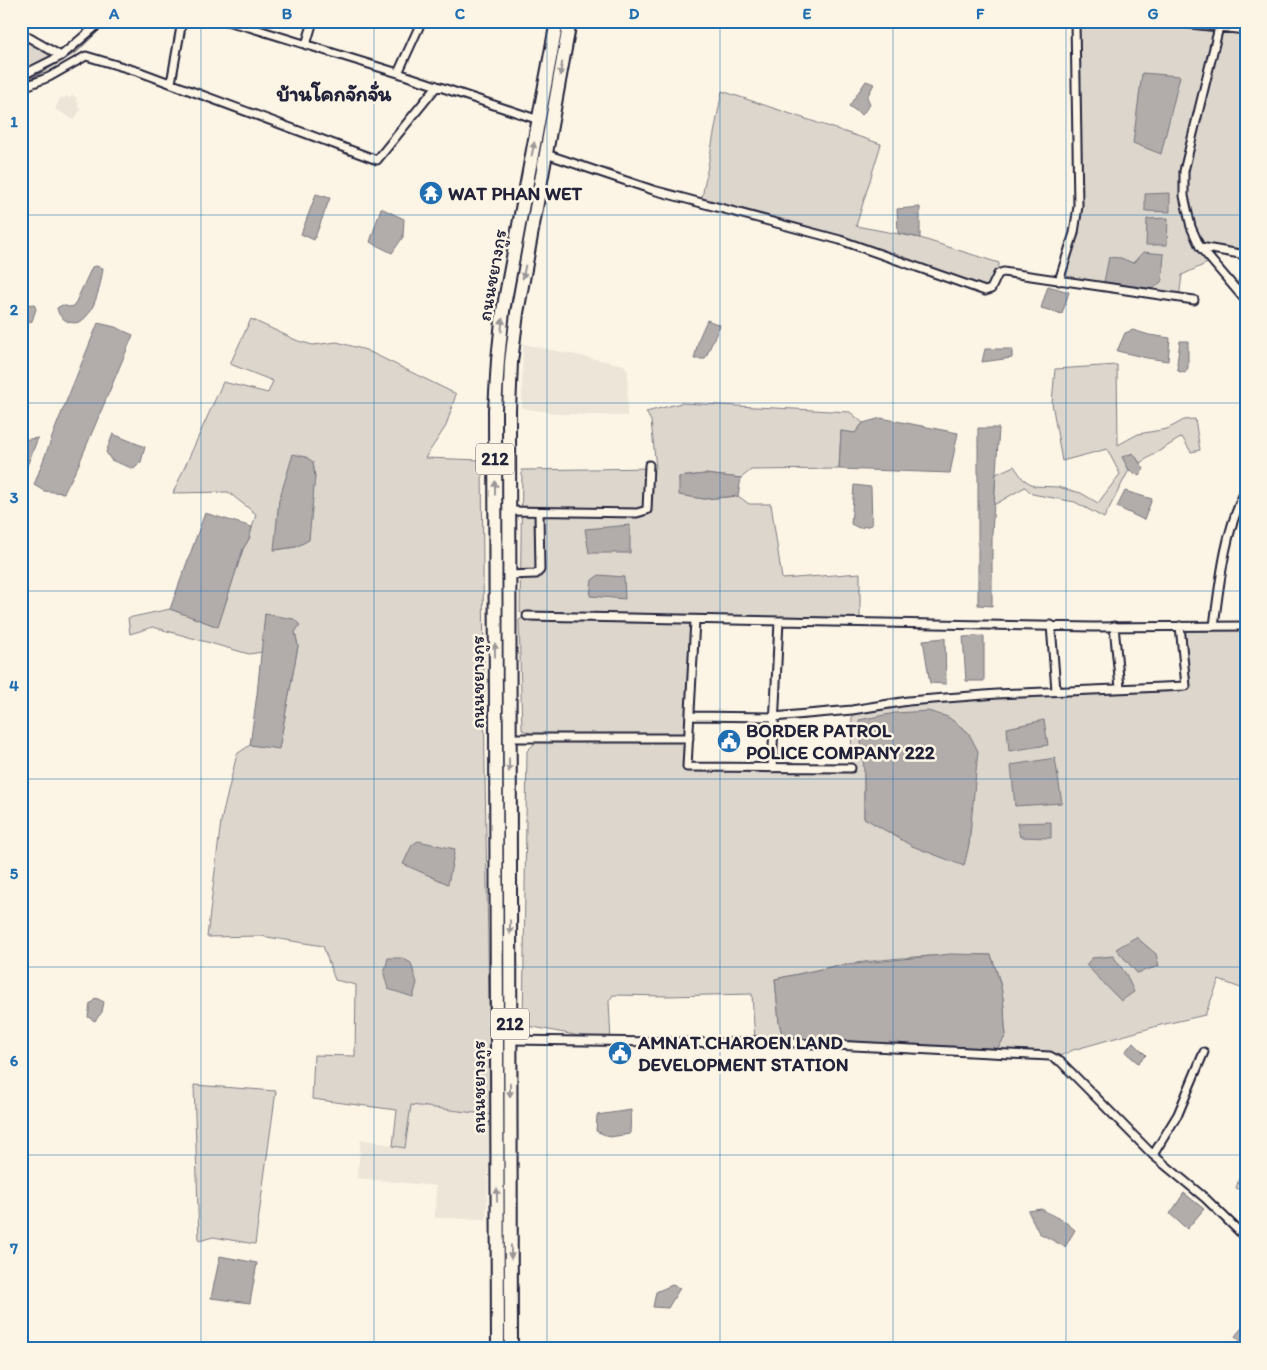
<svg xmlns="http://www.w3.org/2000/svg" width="1267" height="1370" font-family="Itim,'Playpen Sans Thai',sans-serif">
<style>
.built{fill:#ece5d8}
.green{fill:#dcd6cc;stroke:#7f7c84;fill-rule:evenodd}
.water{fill:#b2adab;stroke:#78757e}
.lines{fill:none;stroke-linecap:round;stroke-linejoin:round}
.stream{stroke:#78757e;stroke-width:2}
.street-casing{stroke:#22223b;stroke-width:11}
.secondary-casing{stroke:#22223b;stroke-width:12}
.highway-casing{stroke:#22223b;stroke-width:16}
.street{stroke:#fcf5e5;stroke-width:7}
.secondary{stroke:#fcf5e5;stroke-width:9}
.highway{stroke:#fcf5e5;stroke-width:12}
.oneway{fill:#9a9698}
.grid{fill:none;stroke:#1f6fb2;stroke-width:1;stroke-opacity:0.55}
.labels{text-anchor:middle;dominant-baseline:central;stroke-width:5;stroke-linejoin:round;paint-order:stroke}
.shield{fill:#fcf5e5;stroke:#63616e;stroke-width:1}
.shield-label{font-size:18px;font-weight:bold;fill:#22223b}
.poi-label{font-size:19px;font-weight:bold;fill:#22223b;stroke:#fcf5e5;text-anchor:start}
.street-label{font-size:19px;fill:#22223b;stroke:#fcf5e5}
.quarter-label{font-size:21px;font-weight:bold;fill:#22223b;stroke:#fcf5e5}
.neatline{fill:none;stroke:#1f6fb2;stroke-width:2}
.grid-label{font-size:16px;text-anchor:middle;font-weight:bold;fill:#1f6fb2}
</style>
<rect width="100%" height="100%" fill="#fcf5e5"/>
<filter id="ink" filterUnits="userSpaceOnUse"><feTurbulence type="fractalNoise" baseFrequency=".02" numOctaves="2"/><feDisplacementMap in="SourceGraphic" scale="10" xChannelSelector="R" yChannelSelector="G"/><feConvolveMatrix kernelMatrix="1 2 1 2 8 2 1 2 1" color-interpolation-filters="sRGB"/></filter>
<g filter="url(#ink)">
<path class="built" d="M72 95 77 98 76 101 79 103 77 107 81 109 74 120 55 109 61 97 64 99 66 96 70 99Z
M523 344 624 365 628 371 627 416 562 414 522 408Z
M411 1105 491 1115 486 1219 435 1218 436 1186 357 1178 361 1139 405 1148Z"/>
<path class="green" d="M1075 21H1246V255L1201 247 1212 261 1182 275 1179 298 1059 281 1077 220Z
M21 33 61 56 21 76Z
M722 91 881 144 856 226 920 238 999 263 998 274 989 291 840 240 701 203Z
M251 319 298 341 313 345 337 342 366 350 456 394 446 426 425 458 482 460 485 775 491 1115 411 1105 405 1148 393 1146 397 1110 312 1099 314 1055 355 1056 356 985 335 980 323 946 261 936 207 937 221 821 237 754 250 745 279 748 298 646 295 631 265 614 262 652 249 654 153 627 130 634 128 618 170 609 218 626 243 549 249 539 256 514 228 492 173 493 223 382 268 393 273 381 230 364ZM306 457 313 463 315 477 296 547 275 550 279 500Z
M1117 365 1118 445 1138 434 1167 429 1184 420 1195 419 1200 450 1191 452 1182 437 1140 463 1133 453 1123 458 1129 470 1104 518 1075 502 1032 494 1025 487 994 505 996 474 1014 466 1023 479 1034 486 1058 487 1081 493 1098 503 1120 474 1107 449 1062 461 1052 403 1055 369Z
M681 403 850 412 863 423 855 433 841 431 839 469 751 470 741 478 705 474 679 477 680 495 704 499 738 496 749 504H771L782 579 860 573V623L695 620 687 767 851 768 852 710 908 701 1186 686 1180 626H1246V990L1219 980 1205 1015 1161 1025 1073 1050 1056 1058 995 1053 1006 1035C1004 1023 1005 1011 1003 998 1001 983 996 969 991 955 939 954 886 958 835 966 815 970 795 975 775 979L779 1022 784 1042 755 1041 752 994 667 996 613 995 609 1001 611 1042 523 1025 527 751 541 737 522 730 519 620 526 616 520 612 522 470 656 468 651 421 646 412ZM864 770 972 803 969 845 864 818Z
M194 1085 276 1091 255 1244 213 1237 199 1241Z
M1246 1159V1193L1236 1188Z"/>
<path class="water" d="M1142 73 1180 76 1161 154 1133 143Z
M866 81 874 84 867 97 870 104 862 115 849 106Z
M1170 193V212L1145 211V194Z
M316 194 330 198 314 240 301 234Z
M920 207V238L898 233 897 209Z
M381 208 404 219 403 237 392 253 370 242Z
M1168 218 1167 245H1146L1147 219Z
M1143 252 1164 254 1162 281 1153 289 1104 282 1109 257 1121 258 1133 263Z
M1246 264V301L1235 287Z
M96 266 103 268C101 284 92 330 69 322 62 319 58 315 57 308L62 305 69 307 74 306 92 267Z
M1048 286 1069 292 1062 314 1041 308Z
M34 304 36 309 32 321 28 323 21 319V311L24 305Z
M707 320 720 325 705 359H694L699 338Z
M98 323 115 327 133 335 78 466 64 493 44 491 34 485 57 424Z
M1133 330 1149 335 1170 338 1168 361 1147 358 1117 351 1125 333Z
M1180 341H1188V368L1185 373 1178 371 1177 363Z
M985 349H1012V358L982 362Z
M881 418 958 433 950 473 839 469 841 431 855 433 863 423Z
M978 428H999L992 533V606L978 605Z
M113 434 145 447 141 462 134 469 111 460 106 452Z
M38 438 21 481V440Z
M1133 453 1144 469 1139 476 1129 470 1122 457Z
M293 454 306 457 313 462 315 477 309 540 296 547 274 550 279 500Z
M705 474 741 478 738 496 704 499 679 495V477Z
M854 485 871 487 872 525 859 528 851 524Z
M1125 491 1152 499 1144 520 1117 507Z
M205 513 252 527 249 539 243 549 218 627 170 609Z
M630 525V553H589L585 529Z
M599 575 624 577 625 599 590 596 592 580Z
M265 614 294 619 300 625 295 632 298 646 279 749 250 745 257 694Z
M984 636V681H966L963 637Z
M945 638 946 684 930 683 923 640Z
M928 711 948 717 968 732 978 751 969 845 964 866 912 846 864 818V770L859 720 895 713Z
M1044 720 1048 745 1009 751 1007 728Z
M1055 758 1062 803 1015 806 1011 765Z
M1051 822V838L1020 837 1017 823Z
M418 841 455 849 448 884 403 864 412 845Z
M1136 937 1156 954 1159 966 1137 973 1116 949Z
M951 954 991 955C996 969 1001 984 1003 998 1005 1011 1004 1023 1006 1035L995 1053 784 1042 779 1022 775 979 835 966Z
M1113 956 1126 974 1134 992 1121 1001 1086 965 1092 958Z
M388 958H402L411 963 417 983 413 997 388 989 384 974Z
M96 998 104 1002 102 1012 95 1021 88 1017 90 1004Z
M1133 1042 1146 1055 1138 1063 1125 1052Z
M631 1110 630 1134 610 1137 596 1131 597 1115Z
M1184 1193 1204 1209 1187 1229 1170 1214Z
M1041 1209 1064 1221 1075 1230 1065 1247 1039 1233 1028 1211Z
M220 1256 257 1263 250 1303 211 1298Z
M672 1285 680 1288 668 1308 653 1307 656 1292Z
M1246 1323V1346L1235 1336Z"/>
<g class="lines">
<path class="stream" d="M21 82 34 77 76 52 108 21"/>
<g class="street-casing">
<path id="street" d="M226 21 249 27 398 73 533 118 539 119
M1163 21 1246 30
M1219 27 1184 171V196L1191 227 1200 247 1246 301
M21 33 61 56
M306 45 313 21
M398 73 419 27
M21 76 61 56 102 21
M171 83 182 21
M21 88 49 77 86 56 140 72 377 160 437 86
M546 154 653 190 840 240 985 291 991 289 998 274 1003 272 1194 300
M1200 247 1246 255
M1059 281 1074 233 1078 206 1075 21
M508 511 637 513 647 510 649 465
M508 575 536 574 540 570 539 512
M527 616 1093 627 1246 626
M695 620 687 767 851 768
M1051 625 1056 690
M1114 626 1120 688
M1214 626C1220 580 1225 531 1246 489
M690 716 773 717 852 710 908 701 997 694 1186 686 1180 626
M509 738H689
M772 768 779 621
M510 1040 739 1043 755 1041 1050 1056 1061 1062 1153 1155 1205 1198 1246 1238
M1153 1155 1178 1114 1204 1052"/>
</g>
<g class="secondary-casing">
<path id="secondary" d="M544 21 556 24"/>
</g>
<g class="highway-casing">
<path id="highway" d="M498 1349 495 410 498 360 503 311 557 21
M511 1349 509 410 511 362 517 313 570 21"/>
</g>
<use href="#street" class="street"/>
<use href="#secondary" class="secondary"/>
<use href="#highway" class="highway"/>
</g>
<defs><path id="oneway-solid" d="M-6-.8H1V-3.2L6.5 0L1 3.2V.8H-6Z" transform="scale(1.25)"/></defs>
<g class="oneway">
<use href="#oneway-solid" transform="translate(561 69) rotate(100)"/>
<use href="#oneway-solid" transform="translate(533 149) rotate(-79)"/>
<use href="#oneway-solid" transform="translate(524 272) rotate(101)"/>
<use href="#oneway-solid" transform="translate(502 325) rotate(-84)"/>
<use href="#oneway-solid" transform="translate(495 488) rotate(-90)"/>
<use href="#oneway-solid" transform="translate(495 650) rotate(-90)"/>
<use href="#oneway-solid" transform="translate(509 765) rotate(90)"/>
<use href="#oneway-solid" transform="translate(510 927) rotate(90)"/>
<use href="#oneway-solid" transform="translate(510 1090) rotate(90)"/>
<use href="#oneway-solid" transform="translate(497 1195) rotate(-90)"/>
<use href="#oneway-solid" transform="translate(511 1252) rotate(90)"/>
</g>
</g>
<path class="grid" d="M201 21V1349M374 21V1349M547 21V1349M720 21V1349M893 21V1349M1066 21V1349M21 215H1246M21 403H1246M21 591H1246M21 779H1246M21 967H1246M21 1155H1246"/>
<defs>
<g id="temple-disc" transform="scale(1.25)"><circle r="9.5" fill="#1f6fb2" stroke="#fcf5e5"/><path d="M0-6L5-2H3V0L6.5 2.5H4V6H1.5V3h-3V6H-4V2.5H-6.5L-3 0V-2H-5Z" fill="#fff"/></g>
<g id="civic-disc" transform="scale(1.25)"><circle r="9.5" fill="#1f6fb2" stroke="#fcf5e5"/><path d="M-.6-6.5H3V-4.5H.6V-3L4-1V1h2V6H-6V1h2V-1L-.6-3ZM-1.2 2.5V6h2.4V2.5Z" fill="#fff"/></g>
</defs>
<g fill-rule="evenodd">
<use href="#temple-disc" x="431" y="193"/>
<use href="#civic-disc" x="729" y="741"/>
<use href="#civic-disc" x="620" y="1053"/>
</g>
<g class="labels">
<g class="shield">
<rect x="476" y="443.5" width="38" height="31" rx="4"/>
<rect x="491" y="1008.5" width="38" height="31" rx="4"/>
</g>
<g class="shield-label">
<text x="495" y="459">212</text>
<text x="510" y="1024">212</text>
</g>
<g class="poi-label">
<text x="448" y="193">WAT PHAN WET</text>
<text x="746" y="730">BORDER PATROL<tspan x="746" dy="22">POLICE COMPANY 222</tspan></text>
<text x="638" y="1042">AMNAT CHAROEN LAND<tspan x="638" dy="22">DEVELOPMENT STATION</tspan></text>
</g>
<g class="street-label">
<text transform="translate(492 275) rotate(-80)">ถนนชยางกูร</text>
<text transform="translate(477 682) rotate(-90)">ถนนชยางกูร</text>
<text transform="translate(478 1087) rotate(-90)">ถนนชยางกูร</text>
</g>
<g class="quarter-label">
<text x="334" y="93">บ้านโคกจักจั่น</text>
</g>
</g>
<rect width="1267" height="1370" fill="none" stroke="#fcf5e5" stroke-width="55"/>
<rect x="28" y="28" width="1212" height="1314" class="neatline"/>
<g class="grid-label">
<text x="114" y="19">A</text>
<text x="287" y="19">B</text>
<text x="460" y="19">C</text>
<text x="634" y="19">D</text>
<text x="807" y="19">E</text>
<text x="980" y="19">F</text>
<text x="1153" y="19">G</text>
<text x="14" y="127">1</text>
<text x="14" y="315">2</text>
<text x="14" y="503">3</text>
<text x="14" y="691">4</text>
<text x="14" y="879">5</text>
<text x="14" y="1066">6</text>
<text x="14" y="1254">7</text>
</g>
</svg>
